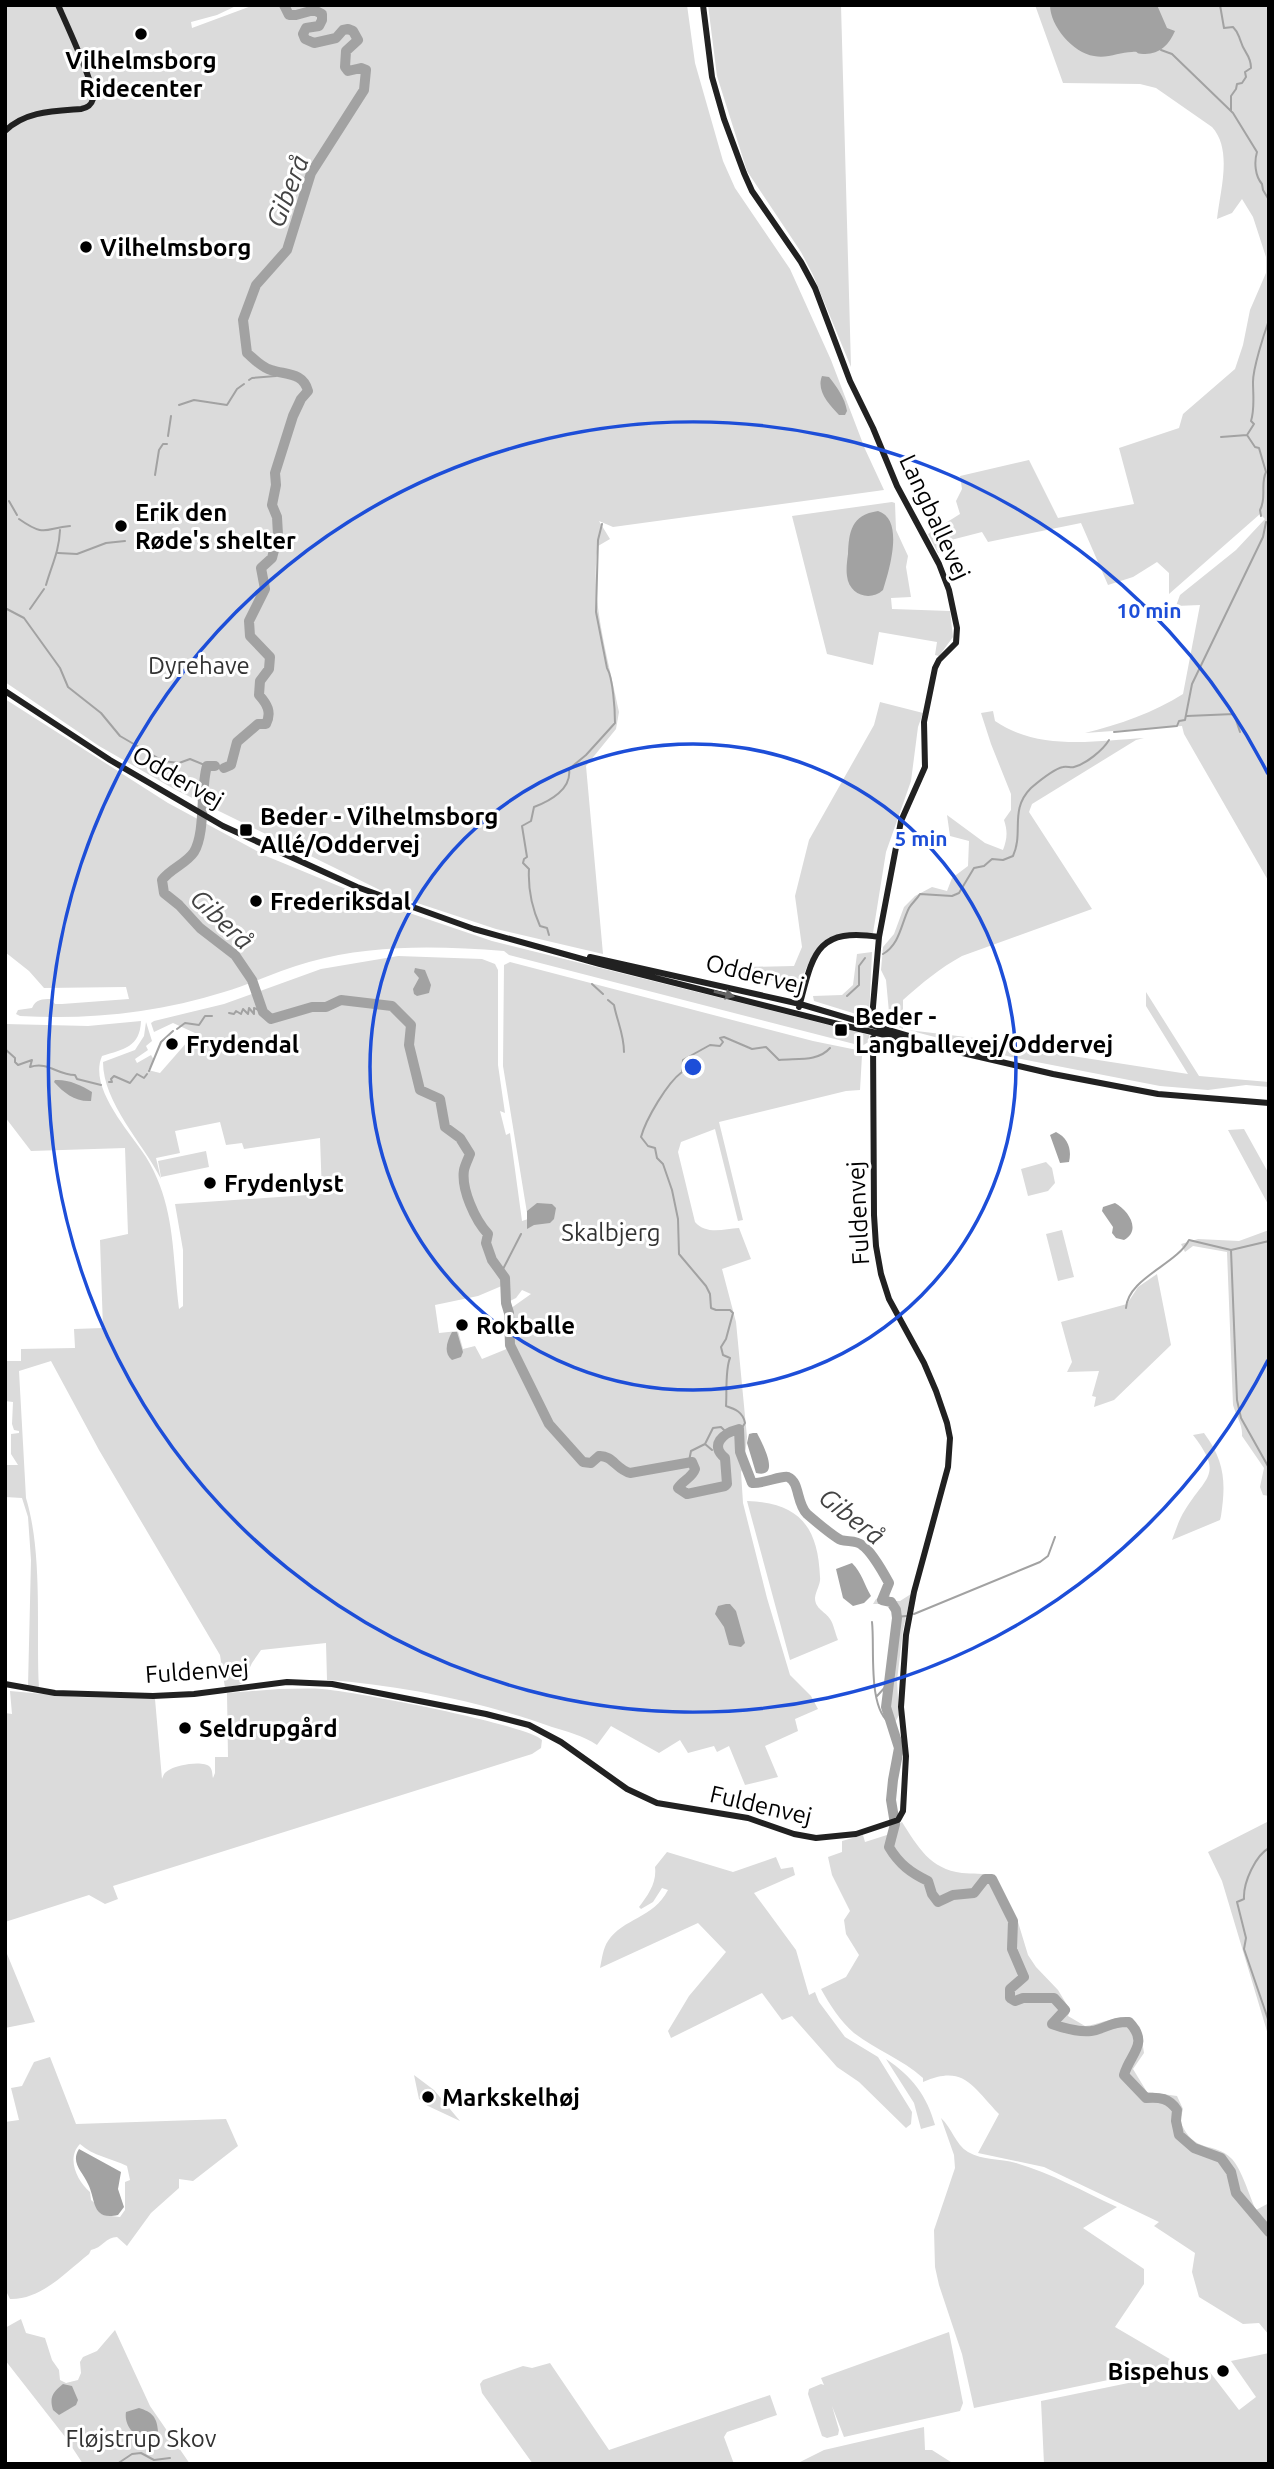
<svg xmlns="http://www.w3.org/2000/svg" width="1274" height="2469" font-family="Ubuntu,sans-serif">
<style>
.green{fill:#dbdbdb;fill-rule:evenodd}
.water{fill:#a2a2a2}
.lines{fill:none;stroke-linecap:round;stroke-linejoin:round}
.stream{stroke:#a2a2a2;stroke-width:2}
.river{stroke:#a2a2a2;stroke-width:10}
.secondary{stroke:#212121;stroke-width:6}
.oneway{fill:#646464}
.ring{fill:none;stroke:#1d4ed8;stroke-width:3.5}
.poi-dot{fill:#000;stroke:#fff;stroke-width:2.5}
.labels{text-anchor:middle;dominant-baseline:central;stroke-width:6;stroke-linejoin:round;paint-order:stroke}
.poi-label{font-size:24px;font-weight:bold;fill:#000;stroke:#fff;text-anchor:start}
.street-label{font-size:24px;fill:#000;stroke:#fff}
.park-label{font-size:24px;fill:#323232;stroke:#fff}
.water-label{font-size:26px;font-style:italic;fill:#434343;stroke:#fff}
.centre{fill:#1d4ed8;stroke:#fff;stroke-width:3.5}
.ring-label{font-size:21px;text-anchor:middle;font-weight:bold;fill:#1d4ed8;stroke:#fff;stroke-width:6;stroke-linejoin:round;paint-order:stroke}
</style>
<rect width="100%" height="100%" fill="#fff"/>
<path class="green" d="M5 5H238L217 15 191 22 192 28 254 5H687L695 63 723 161 735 188 790 269 831 360 865 449 884 490 613 527 599 521 610 539 598 546C589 597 609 661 619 712L616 729 586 766 603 954 496 929 384 892 174 789 99 746 5 682Z
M708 5H841L851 367 813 275 801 252 747 171 717 76Z
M1035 5H1269V882L1184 734 1182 726 1085 733C1118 725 1155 712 1183 694L1200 605 1176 606 1180 595 1236 550 1265 519 1260 514 1169 594V573L1157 562 1133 577 1108 585 1081 523 988 542 982 532 951 540 946 548 938 553 928 534 960 514 956 501 962 489 960 476 1029 460 1058 518 1134 504 1119 448 1179 428 1183 414 1235 369 1243 345 1250 310 1266 273V257L1253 217 1242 199 1232 213 1217 219C1220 191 1233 150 1212 127L1156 88 1140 84 1063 83Z
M892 502 895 503 896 530 908 556 906 567 911 597 891 598 892 609 950 611 953 637 939 656 935 655 937 642 879 632 873 665 827 654 792 516Z
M5 699 168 803 266 856 380 903 492 941 869 1035 870 1041 862 1046 509 955 504 951C438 946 374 944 309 962 280 970 253 983 224 992 157 1013 89 1020 20 1016L16 1014 18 1010 32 1008C36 999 42 999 51 999L55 1004H62L129 999 126 987 44 988 29 971 5 952Z
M880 702 923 713 918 727 911 781 886 852 873 933C829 930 818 938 802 979L742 981 738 975 743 967 794 966 802 947 795 896 809 840 874 725Z
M993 711 995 721C1038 751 1095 741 1144 738L1136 740 1032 804 1029 812 1092 909 962 956C940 968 922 983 903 1000V1029L890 1023 886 980 881 970 883 947 894 934 904 907 915 896 932 887 947 891 952 878 968 866 969 841 950 836 947 815 985 843 1003 850C1007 839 1008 832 1004 820L1011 810V794L991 744 981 713Z
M872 952 869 1018 814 1001 813 996 842 995 853 985 857 954Z
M398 956 482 959 495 964 498 970V1065L505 1113 500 1111 506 1135 510 1133 522 1221 528 1219 503 1066 504 965 510 962 813 1041 857 1050 862 1055 860 1090 846 1091 719 1122 743 1220 738 1221 715 1129 681 1142 678 1152 695 1222C706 1235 724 1229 739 1228L751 1259 722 1269 736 1322 747 1437 744 1466 741 1472 743 1503 767 1598 790 1675 811 1696 818 1709 795 1719 798 1731 765 1746 778 1777 745 1785 729 1746 717 1752 714 1746 688 1753 680 1740 659 1753 611 1726 597 1745C582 1735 568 1732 552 1727 482 1702 401 1685 327 1680L326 1643 261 1650 252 1663 242 1684 225 1688 220 1655 99 1450 51 1361 19 1371 26 1498C43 1554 36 1628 39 1688L28 1686 31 1560 28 1517 22 1498 5 1497V1465H18L11 1454V1434L19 1433V1431L14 1430 12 1424 13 1402 5 1401V1361H21V1349L75 1348 74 1329 103 1328 100 1240 128 1234 125 1148 31 1151 5 1117V1024L88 1026 141 1021C140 1047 124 1049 102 1056 88 1088 130 1132 146 1157 176 1206 172 1255 179 1309L183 1306V1250L175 1204 322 1194 320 1138 244 1149 242 1143 226 1145 220 1122 175 1131 180 1153 156 1158 161 1179C143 1143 103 1103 103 1062L135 1050 144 1036 146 1022 152 1041 146 1046 148 1050 135 1059 137 1063 151 1055 154 1060 148 1070 160 1073 195 1033 173 1023 154 1032 151 1023 154 1021 224 1004 321 969ZM504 1285 506 1303 516 1298 522 1290 531 1294 504 1313 509 1348 482 1359 475 1346 463 1349 458 1331 439 1333 435 1305 478 1296Z
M1146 992 1199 1076 1269 1082V1087L1246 1085 1208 1090 1160 1086 1011 1057 908 1030 983 1039 1008 1046 1188 1074 1146 1006Z
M1244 1129 1269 1174V1206L1228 1130Z
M206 1151 209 1167 161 1177 158 1161Z
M1046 1162 1052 1168 1055 1183 1048 1191 1028 1196 1021 1169Z
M1062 1230 1074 1277 1058 1281 1046 1234Z
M1269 1230V1496L1263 1495 1260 1487 1264 1468 1242 1436C1243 1425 1236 1416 1233 1405L1227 1252 1193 1246 1185 1252 1181 1244 1198 1239 1239 1241Z
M1157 1274 1171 1345 1114 1400 1094 1407 1096 1397 1092 1396 1099 1371 1067 1372 1072 1362 1061 1322 1127 1304 1138 1287Z
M1204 1433C1225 1461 1226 1483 1221 1516L1220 1520 1172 1540C1176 1530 1179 1519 1185 1510 1206 1476 1224 1475 1193 1435Z
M747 1501C798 1503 818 1525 820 1577 821 1584 816 1590 815 1598 815 1609 826 1612 830 1619 834 1625 835 1633 838 1640L790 1660Z
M888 1594 894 1601H900L911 1594 903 1630 897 1681 899 1715 891 1730 883 1707 894 1611 889 1604H873L876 1599Z
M279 1689C293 1689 308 1688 322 1689 352 1691 529 1725 542 1740L541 1748 532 1754 113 1886 118 1899 105 1904 89 1895 5 1922V1713L12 1714 10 1691 77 1697 155 1699 162 1779C164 1774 164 1773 169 1770 177 1765 203 1760 210 1767 213 1771 212 1775 213 1778L215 1773V1757H228L227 1693Z
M1269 1821V2038L1222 1881 1208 1852Z
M902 1822C918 1847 930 1869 962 1873 972 1874 984 1873 994 1876L1018 1922 1028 1955 1036 1967 1058 1990 1070 2010 1068 2016 1085 2026C1110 2023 1116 2010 1140 2027L1144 2053 1133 2069 1147 2092 1177 2096 1183 2109 1180 2121C1195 2156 1213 2140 1232 2159 1242 2170 1249 2195 1256 2210L1269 2203V2335L1259 2323 1243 2324 1199 2297 1192 2272 1195 2253 1154 2226 1159 2222 1044 2167 978 2153 999 2114C972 2086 964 2064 923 2082V2078C902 2059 876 2050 854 2033 840 2021 830 2005 821 1989L846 1977 859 1955 846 1934 844 1920 850 1911 832 1875 828 1857 842 1852V1841L863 1835 865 1842 890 1834 892 1826Z
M667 1852 733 1872 776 1857 781 1869 793 1867 795 1875 754 1893 796 1950 809 1995 815 1992 819 2002 845 2037 878 2057 912 2112 911 2124 906 2128 859 2082 837 2067 792 2016 782 2020 762 1993 671 2038 668 2031 689 1996 726 1952 698 1923 600 1968C602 1959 603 1948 608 1941 623 1918 653 1919 668 1890L662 1888 653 1902 641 1909 639 1907C648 1895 657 1883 655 1867Z
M5 1949 35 2022 5 2028Z
M50 2057 76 2124 226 2119 238 2146 193 2181 179 2179V2188L151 2213 127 2246 117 2237C106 2237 102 2248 91 2250L89 2254C66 2272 41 2300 10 2299L5 2289V2122L19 2120 11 2088 22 2086 34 2062ZM80 2144C93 2156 111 2158 127 2166L130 2180 125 2182V2210L120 2217 111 2216 91 2200 90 2192C77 2181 66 2158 80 2144Z
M886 2059C912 2076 927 2096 935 2125L921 2129 914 2103Z
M414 2075 434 2090 460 2121 428 2106 419 2099Z
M941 2118C952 2128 955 2144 968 2152 983 2161 1000 2158 1016 2163 1051 2173 1084 2192 1117 2207L1083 2228 1144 2269V2284L1115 2327 1180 2365 974 2408 962 2354 939 2285 935 2267 934 2230 955 2168 954 2155Z
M21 2319 26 2333 45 2338 52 2360 59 2370 60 2380 66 2383 78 2380 81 2373 80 2362 83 2357 97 2351 115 2330 150 2406 190 2464H83L66 2438 5 2360V2328Z
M949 2332 963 2403 960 2411 844 2437 832 2406 839 2430 838 2435 827 2438 822 2436 808 2394 809 2389 821 2384 824 2385 821 2378Z
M1269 2353V2464H1044L1041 2401 1206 2367 1239 2410 1256 2397 1231 2361Z
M550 2363 609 2450 770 2395 777 2415 727 2432 724 2437 734 2464H533L482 2393 480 2384 483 2380 523 2366 532 2368Z
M924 2427 925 2450H932L954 2464H796L824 2450Z"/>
<path class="water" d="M1050 5H1157L1167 28 1175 31C1169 45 1159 55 1143 54 1134 54 1140 51 1132 52 1120 52 1107 59 1094 56 1073 53 1050 26 1050 5Z
M822 376 829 377C837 387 845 398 847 411L845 415H839C829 404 816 391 822 376Z
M878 511C905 519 889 571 883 590 870 602 849 595 847 576 846 570 847 561 848 554 849 532 851 515 878 511Z
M415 968 425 970 431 985 429 993 417 996 414 994 413 989 419 978 414 972Z
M55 1080C67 1079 82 1085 92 1092L91 1101C75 1102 64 1093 54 1082Z
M1056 1132C1068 1138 1072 1149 1069 1162L1060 1163 1050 1135Z
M537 1203 552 1204 556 1208 554 1219 550 1223 534 1225 527 1229V1211Z
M1115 1203C1128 1210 1142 1230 1124 1240L1116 1238 1112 1233 1113 1227 1102 1211 1103 1207Z
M452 1332H457L463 1352 461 1357 452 1360C443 1353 447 1341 452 1332Z
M753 1433H757C762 1443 782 1479 756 1473L747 1443 749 1434Z
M852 1563C862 1573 864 1584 871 1596L864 1603 853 1606 843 1598 836 1569Z
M726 1604H730L736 1611 745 1643 741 1647 729 1645 724 1627 715 1614 718 1606Z
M79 2149 121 2172 118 2189 124 2207 118 2215C91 2221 96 2199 88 2184 83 2172 70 2163 79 2149Z
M63 2384 72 2386 78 2400 76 2405 59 2415 53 2410C49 2397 53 2392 63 2384Z
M139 2408C152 2412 157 2417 158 2431 144 2447 123 2430 126 2412Z"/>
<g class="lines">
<path class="stream" d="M1220 5 1224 28 1233 27C1239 33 1238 35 1241 42 1244 53 1251 55 1251 68L1245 72 1246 77 1242 83 1237 84 1236 89 1231 96V111
M1161 50 1172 54 1233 113 1257 152C1254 162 1255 176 1262 184L1263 190 1269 200
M249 380 252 378 276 376 279 372
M179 405 194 400 227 405 237 389 244 384
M168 436 171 416
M1221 437 1247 435
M155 475 159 450 163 444H167
M9 501 17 515
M1261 516 1260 510C1267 498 1260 484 1266 472L1259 448 1255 447 1247 435 1254 424 1251 421C1255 408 1253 395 1253 382 1253 368 1264 334 1269 320
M19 519C46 538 45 528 70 526
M58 553 77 554 106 543 125 541
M46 585C52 564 59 552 60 530
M5 608 24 618 60 668 68 687 101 713 120 736 163 761 179 763 190 759 207 766
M30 609 44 589
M1187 716 1234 714 1240 732
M1114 732 1177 726 1179 721 1185 720 1192 684 1263 537 1266 522
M549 935 547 928 540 926C532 908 528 887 529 869L523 863 524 859 527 857 522 826 531 821 534 807C550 801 572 789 569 769L586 755 615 723C615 710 613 678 607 668L596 612 598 540 602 524
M883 954C900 944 901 924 909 908 912 903 917 899 920 894L952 896 959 893 974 868 984 866 992 859 1003 860 1013 856C1024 832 1009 810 1031 788 1038 782 1054 769 1063 767 1067 766 1071 768 1074 767 1086 764 1103 750 1109 740
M592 984 603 994
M847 996 859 985V966L865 958
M608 1000 614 1005C617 1021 624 1034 624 1052
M229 1013 234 1014 236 1011 241 1014 243 1009 248 1014 249 1008 254 1014V1008L263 1012
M177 1029 185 1023 199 1025 205 1016H212
M5 1049 15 1058V1062L18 1065 32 1060 30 1067C48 1061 57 1075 75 1075L77 1079 101 1085
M149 1071 161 1042 173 1031
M109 1082H112L111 1079 114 1076 130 1083 137 1074 144 1078 147 1074
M1231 1250 1237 1400 1241 1418 1269 1468
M501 1273 521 1234
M1126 1308C1128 1278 1176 1265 1189 1240L1231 1250 1269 1241
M740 1431 745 1423C743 1412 735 1409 726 1406 727 1392 725 1370 730 1358L723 1355 721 1347 726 1339 733 1313 730 1310H716L711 1308 710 1294 706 1286 679 1254 678 1219 672 1190 663 1164 657 1158 655 1148 648 1146 641 1137C646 1119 667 1083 682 1072L683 1060 710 1045 720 1046 723 1042 720 1038 724 1037 752 1049 766 1047 779 1060C796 1058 818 1062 830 1048
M705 1444 712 1450
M689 1461 691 1451 705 1444 713 1428 721 1427 728 1434
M914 1614 1040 1562 1048 1556 1055 1537
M896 1617 906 1616
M872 1622C875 1648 867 1709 891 1724
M877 1696 888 1684
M1269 1848C1256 1855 1243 1882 1244 1899L1237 1902 1246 1938 1244 1949 1269 2022
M1268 2232H1269
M117 2464 132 2454 141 2453 154 2460 170 2458"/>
<path class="river" d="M215 766H207C200 789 206 832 194 852 186 864 171 868 162 880L164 893 179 905 200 928 235 955 252 980 263 1012 271 1019 312 1007H326L341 1000 392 1006 411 1025 409 1045 420 1090 440 1099 445 1127 460 1138 470 1154C468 1159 465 1165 464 1170 461 1189 475 1220 488 1234L486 1243 492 1260 505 1278 506 1303 509 1313 510 1345 549 1424 583 1462 591 1463 599 1456C612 1455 617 1470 630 1473L692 1462 695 1469C692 1478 683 1480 678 1488L687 1494 725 1486 727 1484 725 1458C709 1445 723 1433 739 1429L740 1452 752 1483C763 1484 782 1475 788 1477 800 1482 796 1503 807 1514 814 1520 834 1537 841 1540 848 1542 856 1540 862 1545 871 1551 883 1572 889 1583L882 1600 891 1602 896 1610 897 1618 886 1707 899 1748 893 1780 891 1800 895 1824 889 1847C899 1864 911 1873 928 1881L932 1894 938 1902 953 1895 974 1893 985 1879H992L1013 1921 1012 1949 1024 1977 1010 1989V1998L1015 2001 1023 1998H1054L1065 2010 1052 2024C1063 2028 1079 2032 1091 2031 1106 2029 1111 2021 1129 2022 1150 2044 1130 2053 1124 2075L1146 2098C1160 2097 1169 2098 1177 2110L1176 2121 1179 2135 1194 2148 1221 2158 1231 2172 1236 2193 1269 2232
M224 768 231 765 237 742 258 724H266C272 712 267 704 259 695L260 681 269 669 270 657 250 636 249 621 265 589 261 568 272 558 278 535 277 517 272 505 276 485 275 473 293 416 301 399 308 391C303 372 286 375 271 370 262 368 254 359 247 353L243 320 256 285 287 250 311 173 364 90 366 70 361 68 348 71 345 67 346 51 358 40 353 31 348 29 343 30 336 38 314 43 305 39 303 34 306 28 319 26 322 20V14L314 10 296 15H289L284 5"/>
<path class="secondary" d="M703 5 712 77 724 119 744 173 752 191 801 262 815 288 850 381 873 428 897 486 939 564 949 590 957 628 956 643 939 660 935 668 924 722 925 767 901 821 879 937 872 1018
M5 131C25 111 54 111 81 109 87 108 91 106 93 99 96 87 65 21 58 5
M5 691 110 760 223 826 357 887 474 929 600 964 842 1025 1053 1074 1158 1094 1269 1103
M590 957 800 1004 912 1037
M799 1007C813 955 815 927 879 937
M5 1684 55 1693 153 1696 194 1694 287 1682 332 1684 486 1714 529 1725 561 1742 627 1789 657 1803 748 1818 794 1834 816 1838 856 1834 898 1820 903 1811 906 1756 901 1707 906 1635 914 1592 948 1467 950 1438 947 1423 936 1391 924 1363 889 1299 881 1274 876 1246 874 1215 873 1038"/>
</g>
<defs><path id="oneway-solid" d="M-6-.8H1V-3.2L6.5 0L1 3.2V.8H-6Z" transform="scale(1.75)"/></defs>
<use class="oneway" href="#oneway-solid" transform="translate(724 994) rotate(14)"/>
<g class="ring">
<circle cx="693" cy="1067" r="323"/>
<path d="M1268 1360A645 645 0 1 1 1268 774"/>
</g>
<g class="poi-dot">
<circle cx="141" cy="34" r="7"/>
<circle cx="86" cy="247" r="7"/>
<circle cx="121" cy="526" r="7"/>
<rect x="239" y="823" width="14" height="14" rx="3.5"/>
<circle cx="256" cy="901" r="7"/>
<rect x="834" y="1023" width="14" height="14" rx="3.5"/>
<circle cx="172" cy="1044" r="7"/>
<circle cx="210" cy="1183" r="7"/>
<circle cx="462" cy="1325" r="7"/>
<circle cx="185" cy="1728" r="7"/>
<circle cx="428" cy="2097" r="7"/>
<circle cx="1223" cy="2371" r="7"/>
</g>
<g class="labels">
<g class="poi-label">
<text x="141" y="60" text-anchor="middle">Vilhelmsborg<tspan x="141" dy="28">Ridecenter</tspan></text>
<text x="100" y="247">Vilhelmsborg</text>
<text x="135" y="512">Erik den<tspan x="135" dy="28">Røde's shelter</tspan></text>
<text x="260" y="816">Beder - Vilhelmsborg<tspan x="260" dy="28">Allé/Oddervej</tspan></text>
<text x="270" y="901">Frederiksdal</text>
<text x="855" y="1016">Beder -<tspan x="855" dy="28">Langballevej/Oddervej</tspan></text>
<text x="186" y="1044">Frydendal</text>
<text x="224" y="1183">Frydenlyst</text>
<text x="476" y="1325">Rokballe</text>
<text x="199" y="1728">Seldrupgård</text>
<text x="442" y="2097">Markskelhøj</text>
<text x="1209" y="2371" text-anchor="end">Bispehus</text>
</g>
<g class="street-label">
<text transform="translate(935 517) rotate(65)">Langballevej</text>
<text transform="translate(178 777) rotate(30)">Oddervej</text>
<text transform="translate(755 974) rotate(14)">Oddervej</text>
<text transform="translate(858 1213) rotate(-93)">Fuldenvej</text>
<text transform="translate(197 1671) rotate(-4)">Fuldenvej</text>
<text transform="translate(761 1805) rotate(13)">Fuldenvej</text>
</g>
<g class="park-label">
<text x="199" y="665">Dyrehave</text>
<text x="611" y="1232">Skalbjerg</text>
<text x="141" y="2438">Fløjstrup Skov</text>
</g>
<g class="water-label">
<text transform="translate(287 191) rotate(-69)">Giberå</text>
<text transform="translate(222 919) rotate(43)">Giberå</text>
<text transform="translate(852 1516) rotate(38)">Giberå</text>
</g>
</g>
<circle cx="693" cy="1067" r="10" class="centre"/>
<g class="ring-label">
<text x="1149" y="618">10 min</text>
<text x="921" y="846">5 min</text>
</g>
<rect width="1274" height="2469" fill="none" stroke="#000000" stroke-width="14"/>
</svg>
